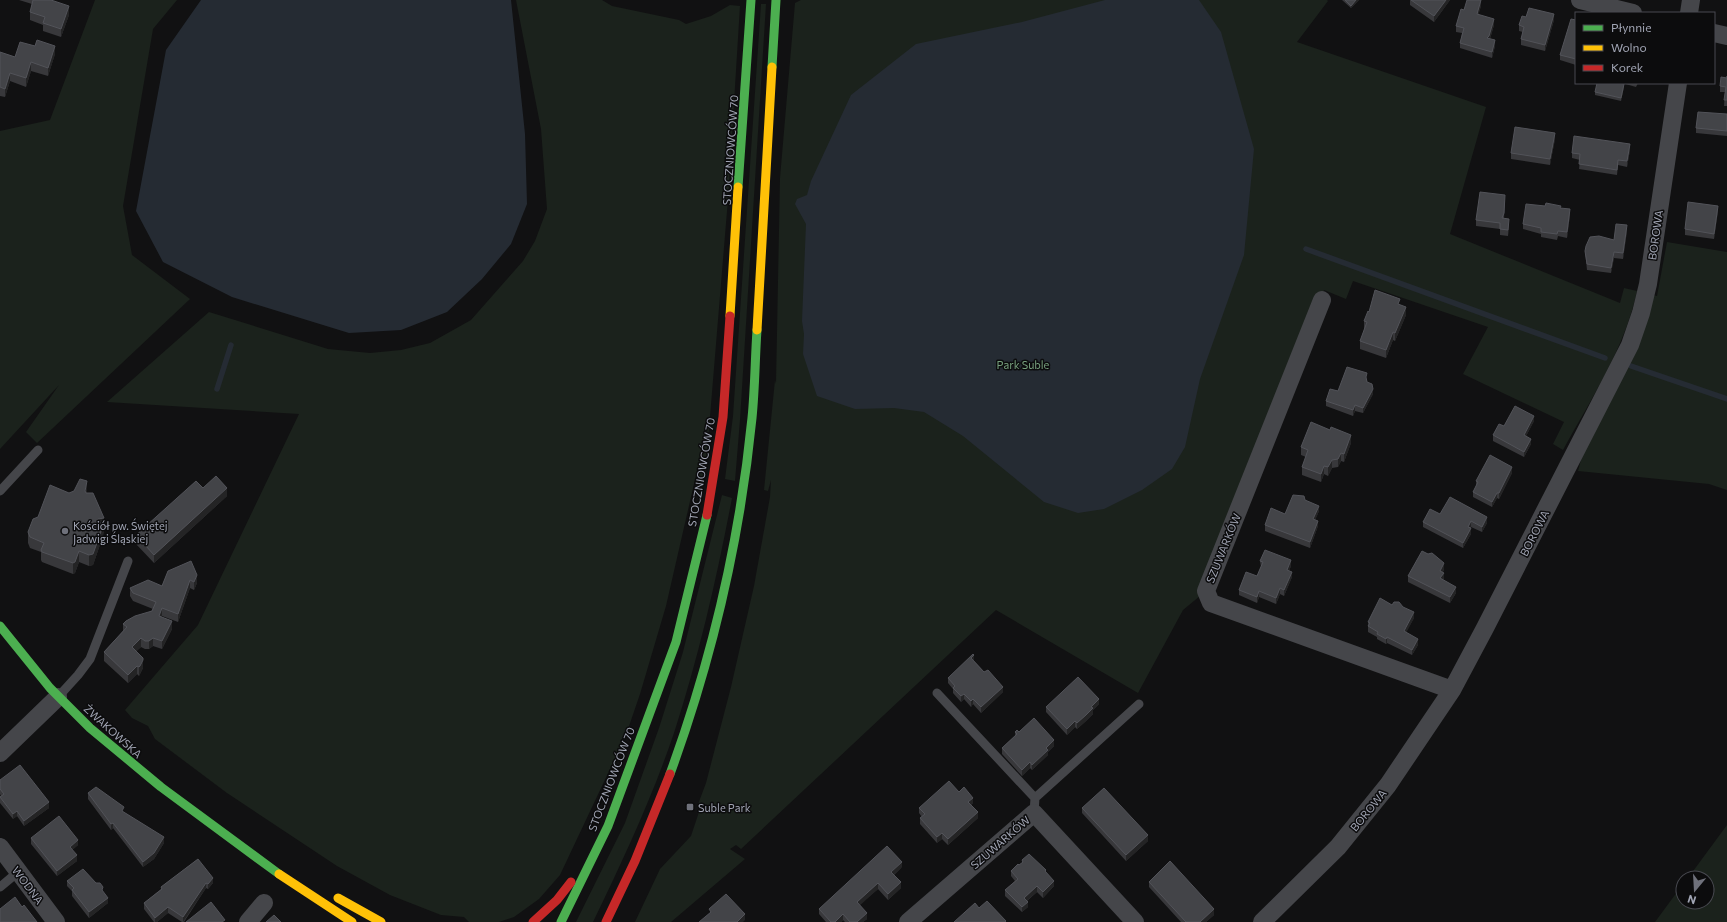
<svg xmlns="http://www.w3.org/2000/svg" width="1727" height="922" font-family="Commissioner,sans-serif">
<style>
.green{fill:#1b221c}
.water{fill:#252b33}
.lines{fill:none;stroke-linecap:round;stroke-linejoin:round}
.stream{stroke:#252b33;stroke-width:5.5}
.lane{stroke:#45464a;stroke-width:9}
.street{stroke:#45464a;stroke-width:18}
.fast{stroke:#4caf50;stroke-width:9}
.slow{stroke:#ffc107;stroke-width:9}
.jam{stroke:#c62828;stroke-width:9}
.wall{fill:#38383b}
.shaded-wall{fill:#242425}
.building{fill:#434448;stroke:#525359}
.poi-dot{fill:#6f717b;stroke:#0c0c0d;stroke-width:1.5}
.labels{text-anchor:middle;dominant-baseline:central;stroke-width:3;stroke-linejoin:round;paint-order:stroke}
.street-label{font-size:11px;fill:#a1a5b4;stroke:#0c0c0d}
.park-label{font-size:11px;fill:#77a07e;stroke:#0c0c0d}
.poi-label{font-size:11px;fill:#a1a5b4;stroke:#0c0c0d;text-anchor:start}
</style>
<rect width="100%" height="100%" fill="#111112"/>
<path class="green" d="M95 0H177L153 29 123 206 132 255 190 299 37 443 26 432 59 385 0 449V131L50 120Z
M516 0H602L612 6 679 20 686 24 711 16 730 5 740 6 728 199 705 477 696 475 666 606 640 694 626 735 560 875 539 899 514 917 499 922H469L464 917 441 915 390 895 337 866 227 793 155 739 148 726 132 718 125 710 198 625 299 414 107 402 209 312 328 349 370 353 401 350 430 343 471 320 523 261 535 241 547 209 541 129Z
M801 0H1327L1328 1 1297 42 1486 107 1450 234 1620 303 1624 288 1637 291C1625 348 1591 399 1563 450L1553 444 1564 422 1463 374 1488 327 1353 281 1346 299 1324 290 1206 591 1183 610 1138 693 996 610 741 849 736 845 730 849 745 859 671 922H635L660 869 691 836 700 809 697 807 706 783 731 687 754 586 770 497 771 480 768 491 764 490 775 380 776 384 780 178 795 3Z
M761 4H766L740 420 735 481 725 479 733 416Z
M1667 242 1727 252V490L1709 484 1578 471 1585 445 1653 295 1657 296Z
M722 495 732 498C717 577 699 656 674 733 652 798 623 860 593 922H576L625 823 659 728 683 652Z
M1727 825V922H1655L1683 884V902H1707V878H1688Z"/>
<path class="water" d="M201 0H511L525 134 527 204 511 244 482 279 447 312 401 330 349 333 232 297 163 262 136 211 166 50Z
M1105 0H1199L1221 32 1254 149 1244 255 1200 379 1185 447 1172 469 1142 490 1104 509 1078 513 1044 502 963 436 924 412 894 408 855 409 817 396 803 354 804 334 802 321 806 224 795 204 797 199 807 195 811 181 851 95 916 44 1022 22Z"/>
<g class="lines">
<path class="stream" d="M1306 249 1605 358
M1631 366 1727 399
M217 389 231 345"/>
<path class="lane" d="M0 491 38 450
M937 693 1035 798
M58 697 78 675 90 659 128 561
M1034 813 1035 798 1139 704
M0 887 18 872"/>
<path class="street" d="M1580 0 1633 13
M1689 13 1691 0
M1714 33 1727 36
M1322 300 1206 591 1211 603 1452 690
M0 753 58 697
M0 847 56 922
M248 922 264 903
M908 922 1034 813 1135 922
M1262 922 1338 847 1388 785 1452 690 1485 628 1630 345 1641 313 1648 284 1678 83"/>
<path class="fast" d="M772 67 776 0
M738 187 751 0
M0 626 50 688 90 728 161 787 279 874
M670 774C712 659 740 539 752 418 755 388 755 359 757 330
M561 922 608 826 676 642 707 515"/>
<path class="slow" d="M730 316 738 187
M757 330 772 67
M279 874 352 922
M338 898 381 922"/>
<path class="jam" d="M707 515 723 417 730 316
M533 922 557 900 571 882
M606 922 635 861 670 774"/>
</g>
<path class="wall" d="M19 0H53V1L69 15 61 37 43 31V25L30 20V12L32 4Z
M1342 0H1359L1351 8Z
M1410 0H1450L1434 22 1410 5Z
M1481 6 1478 15 1494 25 1490 39 1495 46 1492 58 1460 48V43L1462 33 1456 32V26L1464 10Z
M1526 17 1554 20 1545 51 1521 45V39L1523 32 1519 31V25Z
M1576 20V65L1560 60V55Z
M0 52 15 57 55 54 48 76 31 71 26 87 10 81 5 97 0 96Z
M1727 76V106H1724L1725 92H1720V86L1727 78Z
M1622 83H1638L1636 87Z
M1624 87 1621 101 1595 95V92Z
M1727 114V136L1696 133V128Z
M1555 139 1550 165 1511 159V153Z
M1630 150 1627 167 1618 165 1617 175 1579 169 1580 160 1572 158V153Z
M1505 201 1504 218 1509 225 1508 236 1500 235V229L1476 226V220Z
M1561 208 1570 215 1567 238 1558 236 1557 240 1541 237V234L1523 229V224Z
M1718 211 1714 239 1685 235V229Z
M1627 231 1623 259 1614 258 1611 273 1587 270 1585 251 1614 240Z
M1400 305 1406 315 1395 341 1393 340 1386 358 1360 349V341L1364 330V321L1369 312Z
M1367 379V382L1373 394 1363 413 1355 411 1353 416 1326 406V401L1338 391Z
M1534 421 1526 436 1531 444 1524 457 1493 441V435L1504 426Z
M1351 443 1344 462 1341 461 1338 467 1332 468 1328 476 1324 474 1321 482 1302 475V467L1306 457 1301 455V447Z
M1512 473 1499 499 1497 498 1492 507 1473 497V492L1476 486V481Z
M203 488 227 496 154 563 136 544V535Z
M69 493H87L104 529 103 536 93 565 89 566 79 562 75 573 73 574 42 562 41 560V552L30 548 28 543V532L38 517Z
M1305 500 1319 511 1315 520 1318 526 1310 548 1265 531V525L1285 514Z
M1440 514 1487 523 1482 532 1471 527 1470 528 1471 534 1463 548 1423 527V522Z
M1260 561 1291 566 1289 571 1292 577 1284 596 1280 594 1276 604 1259 597 1257 603 1239 595V590L1257 576 1261 567Z
M1444 569 1443 572 1444 578 1443 580 1456 593 1450 603 1408 582V576Z
M168 571 197 583 194 590 190 588 178 622 162 616V617L172 629 162 649 153 646 149 649H145L141 647 136 651 143 668 139 676 137 674 128 683 104 661V652L123 631V624L152 611 153 609 133 601 130 596V588L162 586Z
M1392 605 1414 618 1406 632 1418 645 1412 655 1387 643 1386 644 1377 639V637L1368 632V622Z
M974 661 1003 692 981 713 973 704 971 707 964 699 961 702 953 693V689L948 683V678Z
M1099 704 1093 710V714L1086 721 1077 729 1075 727 1067 735 1046 712V707Z
M1015 732H1019L1054 746 1048 752V755L1032 770 1030 768 1022 776 1002 754V748L1015 736Z
M0 780 49 808 24 826 17 816 13 819 0 803V797L1 796 0 794Z
M959 792 973 803 971 805 978 818 948 845 942 839 937 843 920 824V818L922 817 919 813V808Z
M88 793 164 843 154 859 143 867 113 828 111 830 88 799Z
M1082 808 1148 841 1126 861 1082 813Z
M31 838 78 845 72 850 77 861 57 876 31 844Z
M198 859 213 883 208 889 206 888 184 922H182L168 913 157 922H154L144 909V903L161 889V887Z
M1022 860 1046 872 1054 886 1043 898 1037 892 1027 901 1028 907 1022 912 1005 896V890L1015 881 1011 876V871L1022 863Z
M902 867 894 875 901 888 888 900 878 889 859 905 867 919 863 922H845L843 920 841 922H826L819 914V909Z
M67 881 96 883 103 892 108 903 89 918 72 896V891L67 886Z
M1149 882 1214 915 1206 922H1181L1149 887Z"/>
<path class="shaded-wall" d="M1356 0H1359L1351 8V6Z
M1446 0H1450L1434 22V16Z
M1481 0V6L1477 20V14Z
M69 6V15L61 37V29Z
M1554 14V20L1545 51V45Z
M1494 19V25L1489 42 1487 38Z
M1495 40V46L1492 58V52Z
M55 46V54L48 76V68Z
M31 62V71L26 87V78Z
M10 73V81L5 97V89Z
M1624 84V87L1621 101V98Z
M1555 133V139L1550 165V159Z
M1630 144V150L1627 167V161Z
M1718 206V211L1714 239V234Z
M1570 209V215L1567 238V232Z
M1509 219V225L1508 236V230Z
M1627 225V231L1623 259V253Z
M1614 252V258L1611 273V268Z
M1406 307V315L1395 341V333Z
M1393 332V340L1386 358V350Z
M1373 389V394L1363 413V408Z
M1355 405V411L1353 416V410Z
M1534 416V421L1524 440V435Z
M1351 435V443L1344 462V454Z
M1531 439V444L1524 457V452Z
M1341 453V461L1338 467V459Z
M1332 460V468L1328 476V467Z
M1324 466V474L1321 482V474Z
M1512 467V473L1499 499V493Z
M87 481V492L85 502V491Z
M227 488V496L154 563V555Z
M1497 493V498L1492 507V502Z
M1319 506V511L1313 525V519Z
M1487 517V523L1482 532V527Z
M104 518 103 536 93 565 89 566V555L98 521V519Z
M1318 521V526L1310 548V542Z
M1471 521V527L1468 533V527Z
M1471 528V534L1463 548V543Z
M79 551V562L75 573 73 574V563Z
M1291 560V566L1287 576V570Z
M1444 563V569L1440 576V571Z
M1292 572V577L1284 596V590Z
M1444 573V578L1440 584V578Z
M197 575V583L194 590V582Z
M190 580V588L178 622V614Z
M1456 587V593L1450 603V597Z
M1280 588V594L1276 604V598Z
M1259 591V597L1257 603V597Z
M162 608V616L159 624V616Z
M1414 612V618L1404 637V631Z
M172 621V629L162 649V641Z
M1387 637V643L1386 644V639Z
M141 638V647L132 656V647Z
M153 638V646L149 649V641Z
M1418 639V645L1412 655V650Z
M974 655V661L971 664V658Z
M143 658V668L139 676V667Z
M137 666V674L128 683V675Z
M1003 687V692L981 713V707Z
M964 694V699L961 702V696Z
M973 699V704L971 707V701Z
M1099 699V704L1093 710V714L1086 721 1077 729V723L1091 707Z
M1075 721V727L1067 735V729Z
M1054 740V746L1048 752V755L1032 770V765L1046 748Z
M1030 762V768L1022 776V770Z
M973 798V803L968 807V802Z
M49 802V808L24 826V821Z
M17 811V816L13 819V814Z
M978 812V818L948 845V839Z
M113 823V828L111 830V824Z
M942 833V839L937 843V837Z
M1148 835V841L1126 861V855Z
M164 837V843L154 859 143 867V862Z
M78 840V845L70 852V847Z
M77 855V861L57 876V871Z
M902 862V867L891 877V872Z
M213 878V883L208 889V884Z
M1054 881V886L1043 898V892Z
M901 882V888L888 900V894Z
M206 883V888L183 922V917Z
M878 883V889L857 908V902Z
M1037 886V892L1024 903V898Z
M108 898V903L89 918V912Z
M1028 902V907L1022 912V907Z
M168 907V913L157 922H155V918Z
M1214 909V915L1206 922H1200Z
M867 913V919L863 922H857Z
M745 914V920L743 922H737Z
M843 914V920L841 922H835Z"/>
<path class="building" d="M33 0H51L69 6 61 29 43 23 45 17 30 12Z
M1345 0H1356L1351 6Z
M1411 0H1446L1434 16Z
M1467 0H1481L1477 14 1494 19 1489 36 1487 38 1495 40 1492 52 1460 43 1464 28 1456 26 1461 9 1464 10Z
M1529 8 1554 14 1545 45 1521 39 1524 27 1519 25 1522 16 1526 17Z
M1571 19 1576 20V59L1560 55Z
M37 40 55 46 48 68 31 62 26 78 10 73 5 89 0 87V52L15 57 20 42 35 46Z
M1727 76V100H1724L1726 87 1720 86 1721 77 1727 78Z
M1597 83H1618L1624 84 1621 98 1595 92Z
M1698 112 1727 114V131L1696 128Z
M1515 127 1555 133 1550 159 1511 153Z
M1574 136 1630 144 1627 161 1618 160 1617 170 1579 164 1580 154 1572 153Z
M1480 192 1505 195 1504 213 1502 218 1509 219 1508 230 1500 229V223L1476 220Z
M1688 202 1718 206 1714 234 1685 229Z
M1546 203 1561 206 1560 208 1570 209 1567 232 1558 231 1557 234 1541 232V228L1523 224 1526 204 1545 206Z
M1616 224 1627 225 1623 253 1614 252 1611 268 1587 264 1585 251 1586 246 1590 237 1599 236 1614 240Z
M1375 290 1400 299 1398 304 1406 307 1395 333 1393 332 1386 350 1360 341 1367 322 1364 321 1368 311 1369 312Z
M1347 367 1367 373 1366 377 1367 382 1372 384 1373 389 1363 408 1355 405 1353 410 1326 401 1330 389 1338 391Z
M1515 406 1534 416 1524 435 1531 439 1524 452 1493 435 1499 424 1504 426Z
M1311 422 1330 430 1331 427 1351 435 1344 454 1341 453 1338 459 1332 460 1328 467 1324 466 1321 474 1302 467 1308 450 1301 447Z
M1490 455 1512 467 1499 493H1497L1492 502 1473 492 1478 482 1476 481Z
M216 476 227 488 154 555 136 535 196 481 203 488Z
M80 479 87 481 85 491 86 493H93L104 518 98 519V521L102 523 103 526 93 554 89 555 79 551 75 562 73 563 42 552 41 550 44 543 30 537 28 532 33 519 38 517 50 485 69 493 74 491Z
M1293 495 1304 496 1305 500 1319 506 1313 519 1318 521 1310 542 1265 525 1271 508 1285 514Z
M1450 497 1487 517 1482 527 1471 521 1468 527 1471 528 1463 543 1423 522 1430 509 1440 514Z
M1265 550 1291 560 1287 570 1292 572 1284 590 1280 588 1276 598 1259 591 1257 597 1239 590 1246 572 1257 576 1263 562 1260 561Z
M1422 551 1428 554 1432 553 1444 563 1440 571 1444 573 1440 578 1456 587 1450 597 1408 576Z
M191 561 197 575 194 582 190 580 178 614 162 608 159 616 172 621 162 641 153 638 149 641H145L141 638 132 647 143 658V660L140 666 139 667 137 666 128 675 104 652 127 627 123 624 126 621 135 616 152 611 156 602 133 593 130 588 148 580 162 586 168 571Z
M1380 598 1392 605 1394 602H1399L1403 607 1414 612 1404 631 1418 639 1412 650 1387 637 1386 639 1377 634 1378 632 1368 626 1370 623 1368 622Z
M973 654 974 655 971 658 984 672 988 670 1003 687 981 707 973 699 971 701 964 694 961 696 953 688 955 686 948 678Z
M1078 677 1099 699 1091 707 1093 708 1086 715 1077 723 1075 721 1067 729 1046 707Z
M1034 718 1054 740 1046 748 1048 750 1032 765 1030 762 1022 770 1002 748 1017 734 1015 732 1017 730 1019 732Z
M20 765 49 802 24 821 17 811 13 814 0 797 4 794 0 789V780Z
M949 781 959 792 964 787 973 798 968 802 978 812 948 839 942 833 937 837 920 818 925 814 919 808Z
M96 787 124 807 122 811 164 837 154 853 143 862 113 823 111 824 88 793Z
M1104 788 1148 835 1126 855 1082 808Z
M59 816 78 840 70 847 77 855 57 871 31 838Z
M887 846 902 862 891 872 901 882 888 894 878 883 857 902 867 913 857 922H850L843 914 835 922H831L819 909Z
M1029 854 1046 870 1045 871 1054 881 1043 892 1037 886 1024 898 1028 902 1022 907 1005 890 1018 879 1011 871 1018 864 1019 865 1023 862 1022 860Z
M198 859 213 878 208 884 206 883 183 917 168 907 155 918 144 903 162 889 161 887Z
M1170 861 1214 909 1200 922H1186L1149 882Z
M83 869 96 883H100L103 887 102 890 108 898 89 912 72 890 74 888 67 881Z
M726 894 745 914 737 922H699L711 912 709 909Z
M15 897 22 907 24 905 37 922H0V909Z
M987 901 1006 921 1005 922H954L975 903 979 908Z
M211 902 225 920 222 922H186Z
M274 915 281 922H266Z"/>
<g class="poi-dot">
<circle cx="65" cy="531" r="4"/>
<rect x="686" y="803" width="8" height="8" rx="2"/>
</g>
<g class="labels">
<g class="street-label">
<text transform="translate(730 150) rotate(-86)">STOCZNIOWCÓW 70</text>
<text transform="translate(1655 235) rotate(-82)">BOROWA</text>
<text transform="translate(701 472) rotate(-80)">STOCZNIOWCÓW 70</text>
<text transform="translate(1534 533) rotate(-63)">BOROWA</text>
<text transform="translate(1223 548) rotate(-68)">SZUWARKÓW</text>
<text transform="translate(113 731) rotate(42)">ŻWAKOWSKA</text>
<text transform="translate(611 779) rotate(-69)">STOCZNIOWCÓW 70</text>
<text transform="translate(1368 810) rotate(-51)">BOROWA</text>
<text transform="translate(1000 842) rotate(-41)">SZUWARKÓW</text>
<text transform="translate(28 885) rotate(53)">WODNA</text>
</g>
<g class="park-label">
<text x="1023" y="364">Park Suble</text>
</g>
<g class="poi-label">
<text x="73" y="525">Kościół pw. Świętej<tspan x="73" dy="13">Jadwigi Śląskiej</tspan></text>
<text x="698" y="807">Suble Park</text>
</g>
</g>
<rect x="1575" y="12" width="140" height="72" fill="#0c0c0d" stroke="#484950"/>
<rect x="1583" y="25" width="20" height="6" fill="#4caf50" stroke="#484950"/>
<text x="1611" y="32" font-size="12" fill="#a1a5b4">Płynnie</text>
<rect x="1583" y="45" width="20" height="6" fill="#ffc107" stroke="#484950"/>
<text x="1611" y="52" font-size="12" fill="#a1a5b4">Wolno</text>
<rect x="1583" y="65" width="20" height="6" fill="#c62828" stroke="#484950"/>
<text x="1611" y="72" font-size="12" fill="#a1a5b4">Korek</text>
<g transform="translate(1695 890) rotate(198)"><circle r="19" fill="#0c0c0d" stroke="#484950"/>
<path d="M0-3L7 15L0 10L-7 15Z" fill="#6f717b"/>
<text y="-6" font-size="11" font-weight="bold" text-anchor="middle" fill="#a1a5b4">N</text>
</g>
</svg>
